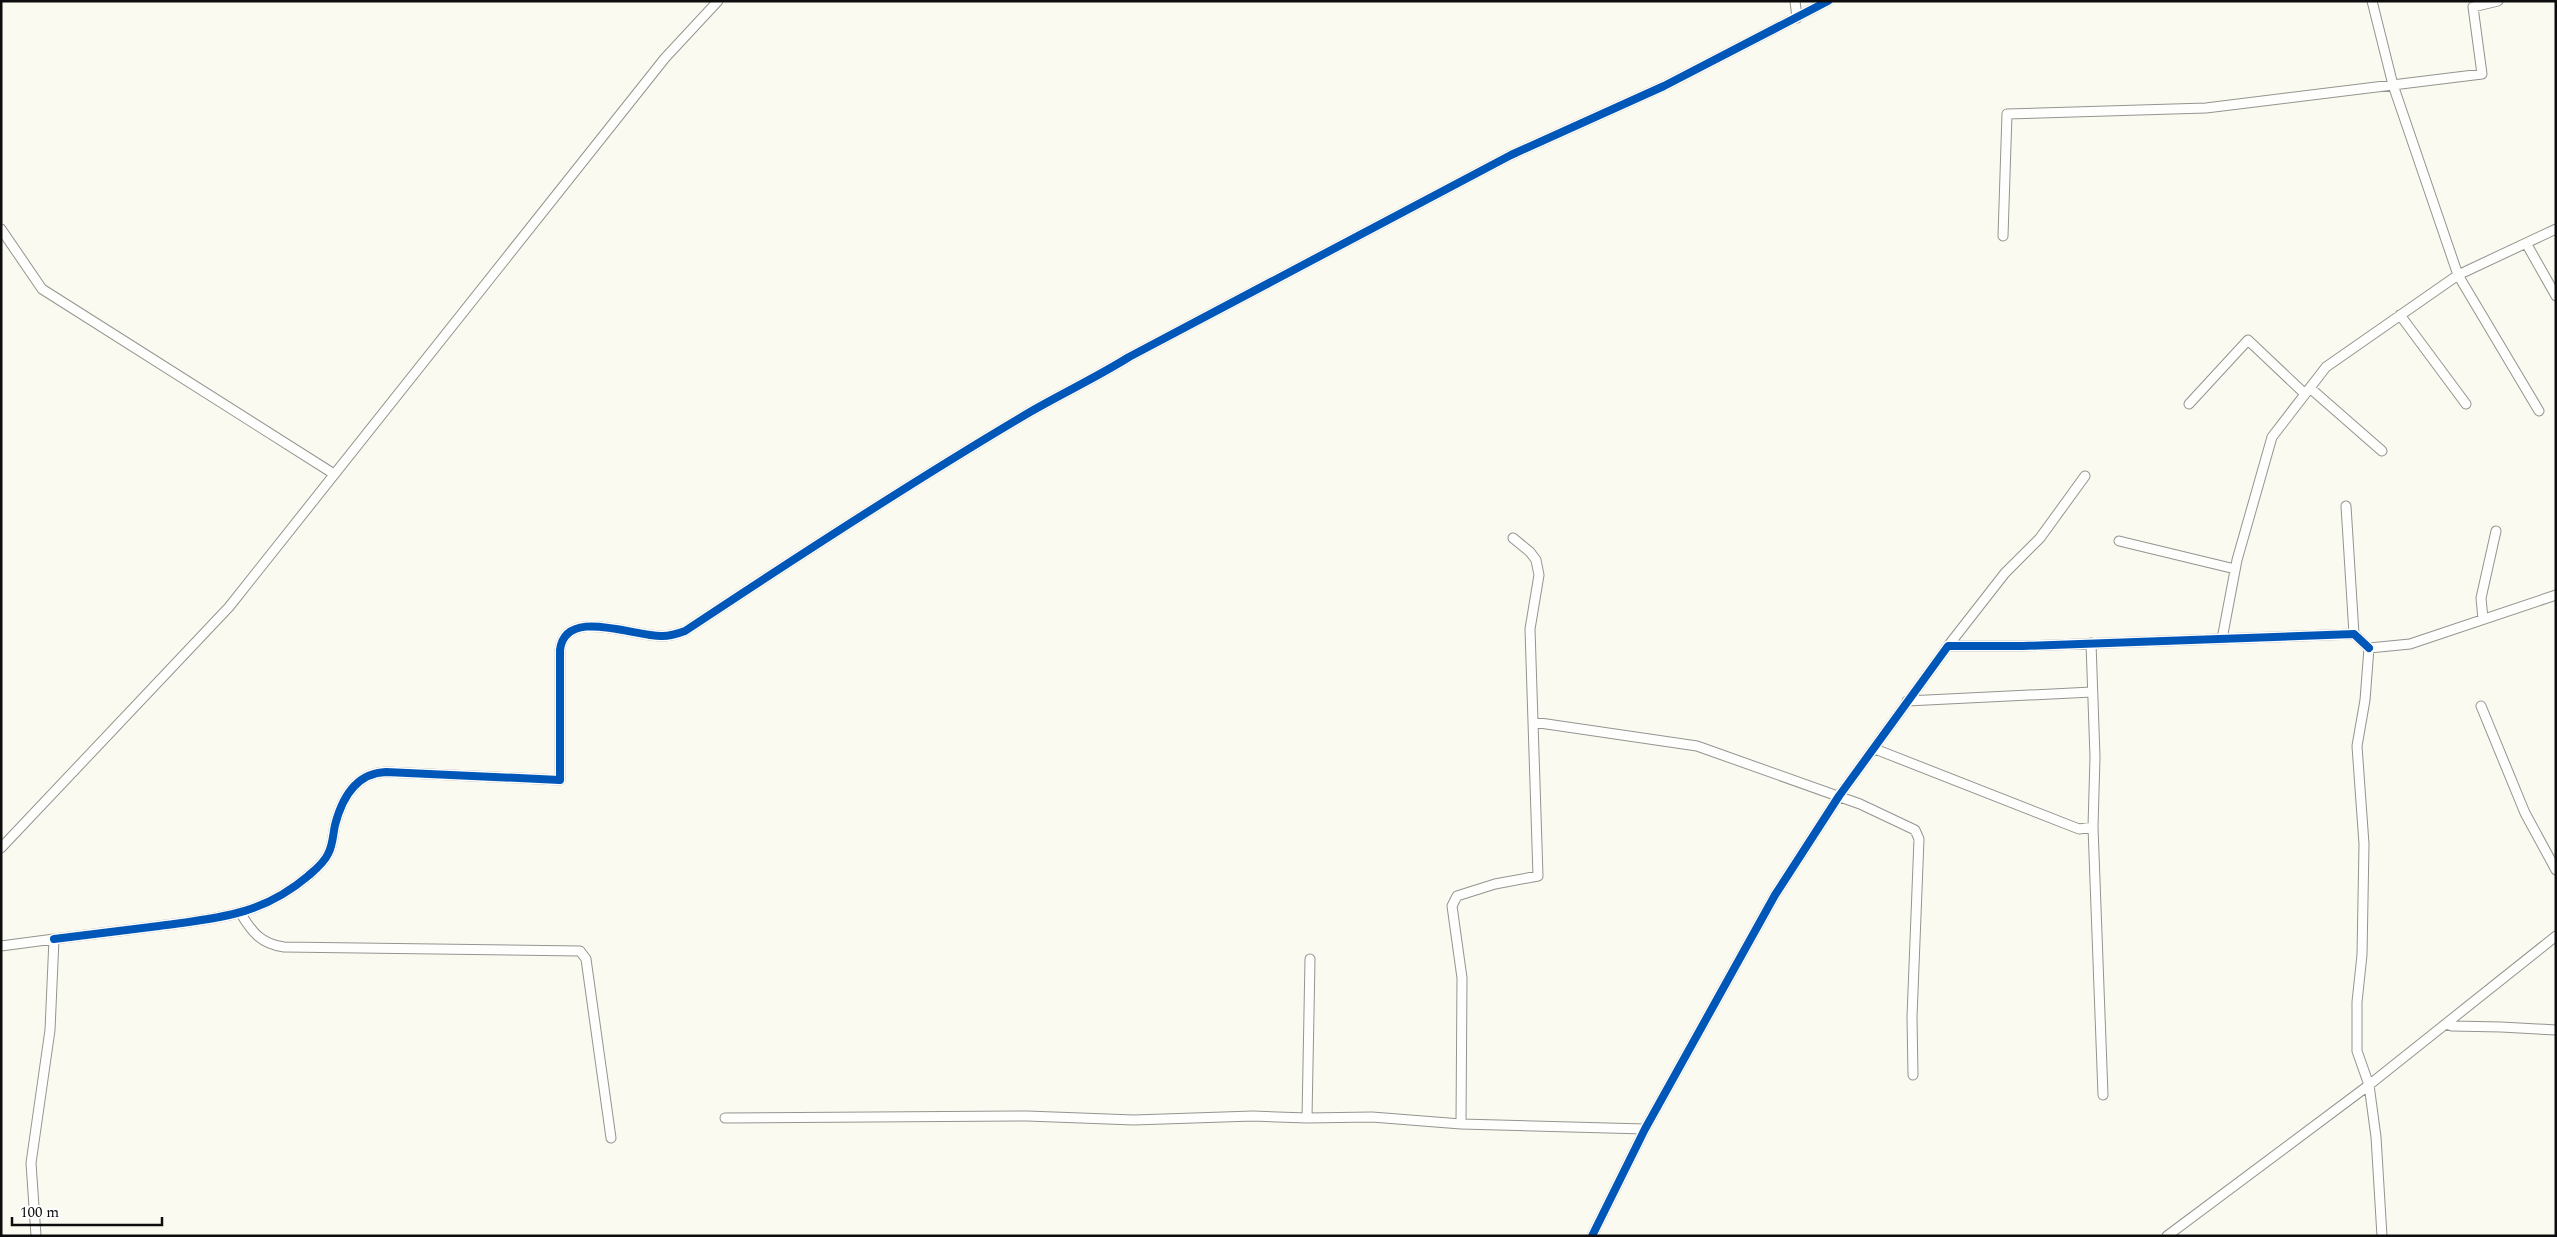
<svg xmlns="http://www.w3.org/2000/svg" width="2557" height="1237" font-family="Spectral,serif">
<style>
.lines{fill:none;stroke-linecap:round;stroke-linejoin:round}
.minor-casing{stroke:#949490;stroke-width:11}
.minor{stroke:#fefefd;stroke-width:9}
.cycleway-casing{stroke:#fff;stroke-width:11}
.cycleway{stroke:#0057b8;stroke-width:8}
</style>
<rect width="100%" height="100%" fill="#fbfaf1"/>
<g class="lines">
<g class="minor-casing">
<path id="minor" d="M1795 1 1797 18
M2372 1 2393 85 2458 275 2539 411
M1 229 42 289 334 474
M2003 236 2007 114 2206 108 2482 74 2473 7 2498 1
M2526 243 2556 296
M2400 315 2466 404
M2310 388 2382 451
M2189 404 2248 340 2305 394
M2346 506 2354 634
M1513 538 1530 552 1536 560 1539 575 1530 629 1533 722
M2119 541 2235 569
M2483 619 2481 598 2496 531
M2222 639 2237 560 2272 437 2326 367 2458 275 2556 229
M1948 646 2005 573 2040 538 2085 476
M1907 701 2092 692
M2481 706 2525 813 2556 870
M1875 749 2079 829 2093 827 2095 757 2091 643
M2093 827 2103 1095
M1 848 229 607 665 58 718 1
M241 914C252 932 261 944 284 947L580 951 586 959 611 1138
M54 939C89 935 124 930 159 926 217 918 261 916 308 876 315 870 324 863 328 854 333 845 333 834 335 825 342 798 356 773 386 772L560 780V650C565 606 635 637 662 636 670 636 677 634 685 631 798 556 913 481 1030 412 1063 393 1097 377 1129 357L1511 155 1664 86 1828 1
M1 946 54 939 50 1030 31 1163 36 1236
M1310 959 1307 1118 1372 1117 1461 1124 1645 1129
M2446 1024 2452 1026 2501 1027 2556 1030
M725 1118 1027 1116 1134 1120 1253 1116 1307 1118
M1461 1124 1462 978 1452 906 1457 896 1495 884 1538 876 1533 722 1697 746 1860 804 1915 830 1919 839 1912 1017 1913 1075
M1592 1236 1645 1129 1775 895 1839 796 1948 646H2023L2354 634 2369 648
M2167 1236 2369 1085 2556 936
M2382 1236 2376 1137 2369 1085 2357 1051V1002L2362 955 2364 844 2357 746 2365 700 2369 648 2410 644 2556 595"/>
</g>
<use href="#minor" class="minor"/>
<g class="cycleway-casing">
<path id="cycleway" d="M54 939C89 935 124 930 159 926 217 918 261 916 308 876 315 870 324 863 328 854 333 845 333 834 335 825 342 798 356 773 386 772L560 780V650C565 606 635 637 662 636 670 636 677 634 685 631 798 556 913 481 1030 412 1063 393 1097 377 1129 357L1511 155 1664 86 1828 1
M1592 1236 1645 1129 1775 895 1839 796 1948 646H2023L2354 634 2369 648"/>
</g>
<use href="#cycleway" class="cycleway"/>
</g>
<rect width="2557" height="1237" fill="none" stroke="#0d0d0d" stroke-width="5"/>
<path d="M12 1217v8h150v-8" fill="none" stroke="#0d0d0d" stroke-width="2.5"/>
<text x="20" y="1217" font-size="15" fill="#0d0d0d" stroke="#ffffff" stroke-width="4" paint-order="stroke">100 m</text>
</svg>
